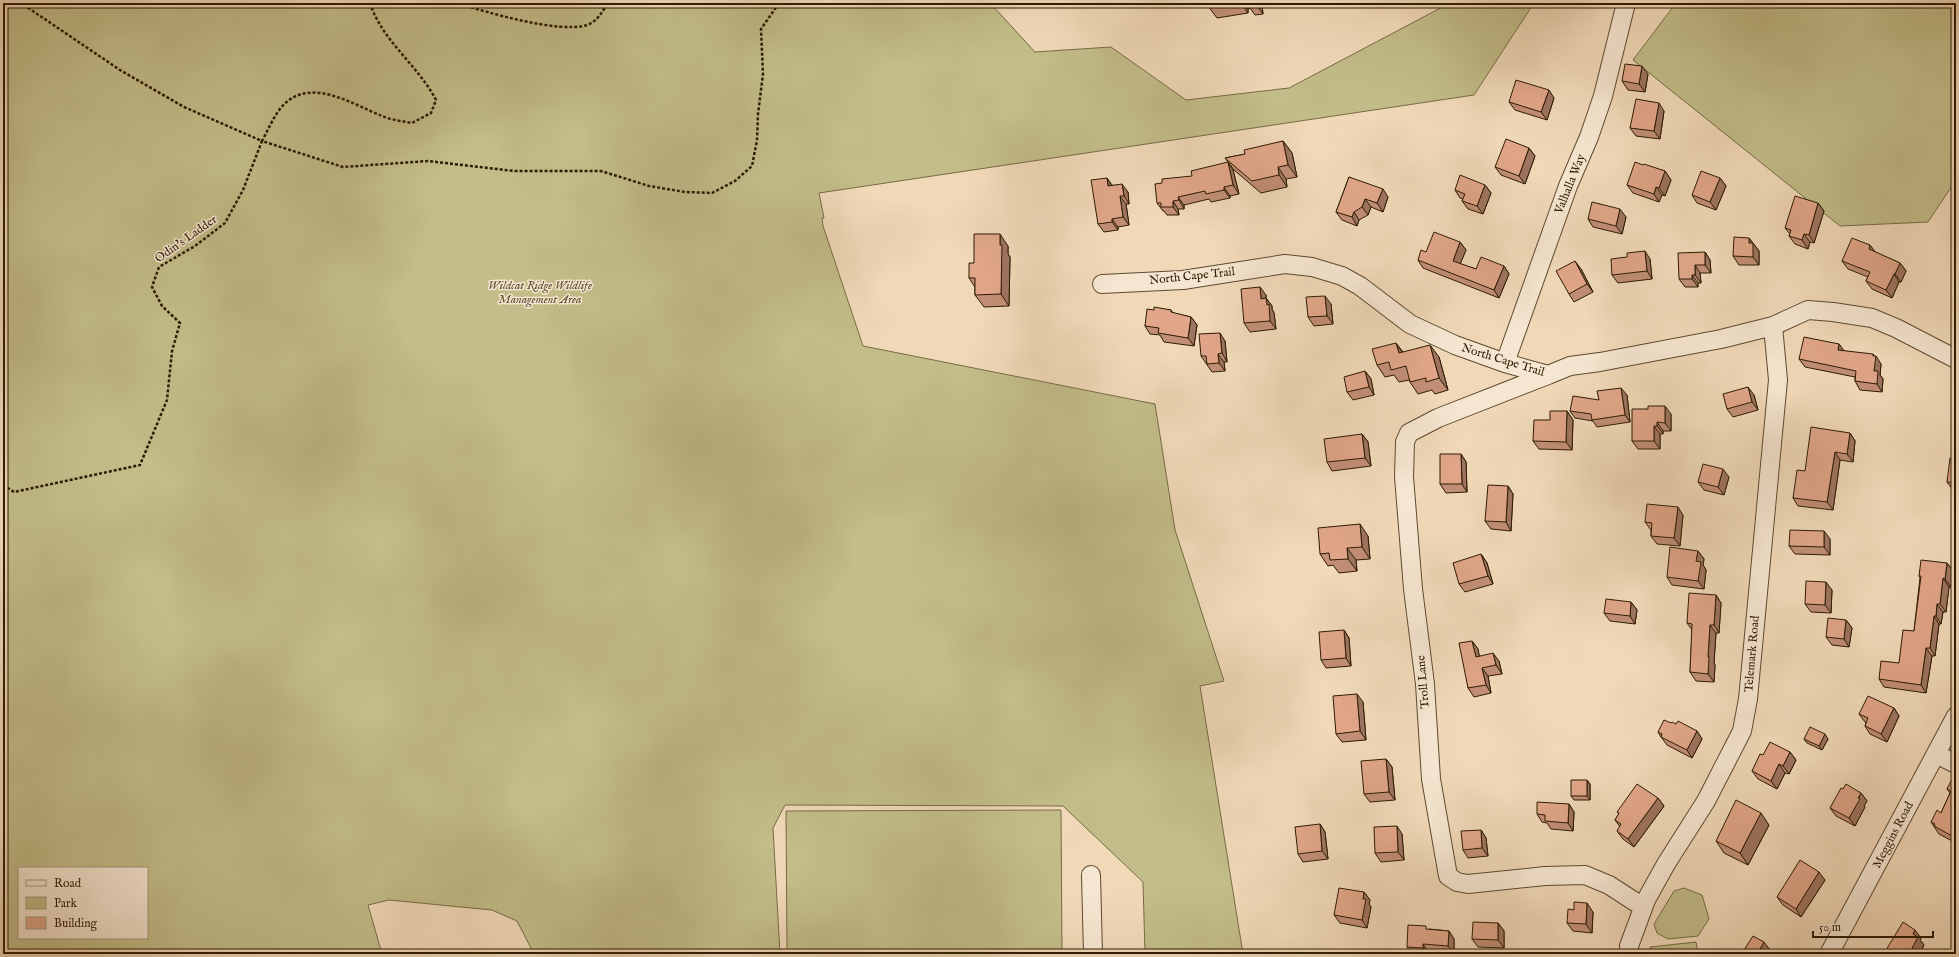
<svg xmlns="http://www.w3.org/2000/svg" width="1959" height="957" font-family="'IM FELL English',serif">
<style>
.green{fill:#c2bd89;stroke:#776c46;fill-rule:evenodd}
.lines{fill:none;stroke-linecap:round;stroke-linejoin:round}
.minor-casing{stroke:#5d4a30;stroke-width:20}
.path{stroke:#2c1b03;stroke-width:2.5;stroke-dasharray:3 2;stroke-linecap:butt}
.minor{stroke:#f6e6d1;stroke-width:18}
.wall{fill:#c28f76;stroke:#2c1b03}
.shaded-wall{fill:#9e7460;stroke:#2c1b03}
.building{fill:#e1a689;stroke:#2c1b03}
.labels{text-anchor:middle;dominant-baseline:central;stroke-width:3;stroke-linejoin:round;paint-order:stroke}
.street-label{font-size:12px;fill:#2c1b03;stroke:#f6e6d1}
.park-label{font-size:12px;font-style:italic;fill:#594c2b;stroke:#f6e6d1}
</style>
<rect width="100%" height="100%" fill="#f1d9b8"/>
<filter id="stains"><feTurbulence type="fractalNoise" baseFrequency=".005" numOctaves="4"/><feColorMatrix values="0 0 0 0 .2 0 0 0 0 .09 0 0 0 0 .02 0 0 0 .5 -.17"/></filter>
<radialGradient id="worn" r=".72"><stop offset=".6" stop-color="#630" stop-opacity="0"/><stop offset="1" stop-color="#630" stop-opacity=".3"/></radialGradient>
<path class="green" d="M3 3H990L1035 52 1111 47 1186 100 1289 88 1450 3H1534L1474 95 819 193 824 218H822L823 226 863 346 1155 404 1175 530 1224 681 1200 686 1243 954H1145L1143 882 1063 806 785 805 773 828 780 954H534L517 921 492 910 389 900 368 905 382 954H3ZM19 868H147V938H19Z
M1676 3H1956V180L1928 222 1840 226 1633 60Z
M1061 810 1062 954H787L786 811Z
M1684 888 1702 895 1709 919 1698 936 1668 939 1657 933 1654 924 1674 891Z
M1696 942 1698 954H1651L1650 947Z"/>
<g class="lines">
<g class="minor-casing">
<path id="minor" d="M1102 284 1183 280 1285 264 1312 267 1342 276 1360 286 1410 324 1455 345 1505 363 1548 375 1570 366 1600 362 1721 339 1773 326 1808 310 1833 312 1872 318 1896 328 1956 359
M1505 363 1568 186 1589 137 1603 96 1626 3
M1548 375 1438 418 1409 433 1405 442 1404 477 1413 589 1425 684 1431 779 1448 876 1457 882 1468 884 1545 876 1585 875 1609 885 1643 907
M1936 754 1956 764
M1091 875 1093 954
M1629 954V946L1646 900 1666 864 1706 801 1742 731 1748 699 1778 380 1773 326
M1829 954 1956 716"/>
</g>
<path class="path" d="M370 3C382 41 418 65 436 100L431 113 412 123C402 121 391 120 382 116 352 104 307 74 280 109 273 118 268 130 262 141L343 167 428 161 514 171H601L649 186 685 192 712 193 735 181 752 166 757 140 758 114 763 74 761 29 779 3
M457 3C486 12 559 34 587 25 596 22 601 14 606 6L604 3
M3 485 14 492 140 465 167 400 172 351 180 323 162 306 152 287 159 267 195 246 225 223 243 190 262 141 184 107 120 70 21 3"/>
<use href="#minor" class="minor"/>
</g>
<path class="wall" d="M1208 3H1273L1262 5 1263 14 1255 15 1250 8 1248 9V13L1217 18 1208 6Z
M1648 74 1645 92 1628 90 1622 81Z
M1554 98 1547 120 1515 110 1509 102Z
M1664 111 1660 139 1636 136 1630 128Z
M1283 141 1292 153 1297 177 1286 179 1287 187 1261 193 1234 170 1225 158 1245 154Z
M1529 148 1535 156 1525 184 1501 175 1495 167Z
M1643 165 1665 171 1671 180 1665 196 1662 195 1659 202 1633 193 1627 185Z
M1233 170 1239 194 1230 196V198L1211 202 1209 199 1184 205V209H1178L1179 215H1167L1164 211H1163L1157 203 1192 176Z
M1349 177 1388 197 1383 212 1371 207 1368 215 1359 220 1357 226 1342 220 1336 212Z
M1107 178 1112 185 1128 192 1129 204H1126L1129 225 1118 227V230L1104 232 1098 224Z
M1720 178 1726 186 1716 210 1697 203 1692 195Z
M1485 185 1491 193 1483 214 1468 209 1462 201 1463 199 1460 198 1455 190Z
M1818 203 1824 211 1814 243 1810 242 1808 249 1795 244 1789 236 1790 234 1785 228Z
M1626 217 1622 234 1593 227 1588 219Z
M1749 238 1759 251V265H1739L1733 256Z
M1460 242 1466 250 1460 264 1476 269 1504 266 1509 274 1499 298 1423 268 1418 260 1426 252Z
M1870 245 1875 252 1900 263 1906 271 1901 282H1899L1892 298 1872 289 1866 281 1868 277 1848 269 1842 261Z
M1008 246V254L1010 257 1009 306 984 307 975 295V287L969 278 974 263Z
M1705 252 1710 260 1711 273H1700L1701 283H1698V287H1685L1679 279Z
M1650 259 1652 279 1618 283 1612 275Z
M1581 269 1593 292 1574 302 1569 294Z
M1266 295V298L1272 306V309L1274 313 1276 329 1250 332 1244 323Z
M1331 304 1333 324 1314 326 1308 317Z
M1154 310H1171L1173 313 1191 317 1197 325 1194 346 1164 342 1160 335 1150 334 1145 326Z
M1225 341 1227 362H1224L1225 371 1212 372 1201 356Z
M1396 343 1403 352 1439 357 1448 390 1435 394 1432 390 1418 394 1410 382 1409 380 1399 382 1394 375 1385 377 1377 365Z
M1839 344 1844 351 1874 356 1881 364 1880 375 1883 379 1882 392 1860 390 1855 381V377L1805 367 1799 359Z
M1365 371 1371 379 1374 395 1353 400 1347 392Z
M1627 395 1630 422 1597 427 1593 421 1575 418 1570 411 1599 400Z
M1754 395 1758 410 1733 417 1727 409Z
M1648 409 1671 414V431H1663V434H1660V449H1638L1632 441Z
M1567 411 1573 420 1572 450 1539 449 1533 441 1550 420Z
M1850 433 1855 441 1853 462 1840 460 1833 510 1798 506 1793 498 1805 471Z
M1362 434 1368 442 1371 466 1332 471 1327 462Z
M1461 454 1466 462 1467 492 1446 493 1440 484Z
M1956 459V490H1953L1947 482Z
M1729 477 1724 495 1704 490 1698 482Z
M1508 486 1513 494 1511 531 1491 529 1485 521Z
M1683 515 1680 546 1657 544 1651 536V530L1645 522Z
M1368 536 1370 559 1356 560 1357 571 1339 573 1333 565 1328 566 1320 554Z
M1830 539V555L1795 554 1789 546Z
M1698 551 1704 559 1703 565 1706 570 1704 589 1672 585 1667 577Z
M1481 554 1487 563 1493 584 1465 592 1459 584Z
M1947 563 1953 571 1951 587H1949L1946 612H1943L1941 624H1939L1935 656H1932L1926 693 1884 687 1879 679 1899 663 1914 631 1920 578 1919 576Z
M1832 590 1831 613 1811 612 1805 604Z
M1716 595 1721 603 1719 633H1716L1714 663 1715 665 1714 682 1696 681 1690 672 1692 630 1687 623Z
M1631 602 1637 610 1635 624 1610 621 1604 613Z
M1846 620 1852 628 1849 647 1832 645 1826 637Z
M1344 630 1349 638 1351 666 1326 668 1321 660Z
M1472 641 1478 649 1479 656 1499 661 1502 674 1488 676 1491 693 1474 697 1468 688Z
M1363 702 1366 740 1342 742 1336 734Z
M1894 708 1899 716 1887 742 1870 734 1865 726 1866 723 1865 722 1859 714Z
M1671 723 1697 731 1702 739 1692 758 1667 745 1661 737 1658 732Z
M1804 739H1828L1822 750 1807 743Z
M1790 752 1796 760 1789 774 1785 773 1777 789 1758 779 1752 771 1763 755Z
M1386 759 1392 767 1395 800 1370 802 1364 794Z
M1956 778V843L1939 834 1931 822 1941 813 1950 793 1947 789Z
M1587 780 1590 784V800H1574L1571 796Z
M1843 789 1861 793 1867 801 1864 806 1865 807 1855 826 1836 816 1830 808Z
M1658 798 1664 806 1634 847 1623 839 1617 831 1620 827 1615 820 1619 814 1617 812Z
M1569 804 1574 812 1573 831 1551 829 1547 823 1542 822 1537 814Z
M1320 824 1325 832 1328 859 1303 862 1298 854Z
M1769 825 1748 865 1724 853 1716 841Z
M1481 830 1486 838 1488 856 1468 858 1463 850Z
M1402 834 1404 860 1381 862 1375 853Z
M1825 880 1801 917 1783 905 1777 897Z
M1364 892 1370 900 1369 904 1371 907 1367 928 1340 923 1334 915Z
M1593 912 1592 933 1573 931 1567 923Z
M1498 923 1504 931V948L1478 947 1472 939Z
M1429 929 1449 931 1454 939V954L1429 953V954H1412L1407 947Z
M1921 938 1920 940 1924 945 1920 953 1922 954H1889L1886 950Z
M1744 950H1770L1767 954H1747Z"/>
<path class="shaded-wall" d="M1241 3H1244L1248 9V13Z
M1255 3H1260L1262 5 1263 14Z
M1642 66 1648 74 1645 92 1639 84Z
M1549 90 1554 98 1547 120 1541 112Z
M1659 103 1664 111 1660 139 1654 131Z
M1283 141 1292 153 1297 177 1288 165Z
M1529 148 1535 156 1525 184 1519 176Z
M1228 162 1233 170 1239 194 1233 185Z
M1278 167 1286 179 1287 187 1279 175Z
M1665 171 1671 180 1665 196 1659 188Z
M1107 178 1112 186H1108Z
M1720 178 1726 186 1716 210 1710 202Z
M1122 184 1128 192 1129 204 1124 196Z
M1485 185 1491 193 1483 214 1477 206Z
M1224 187 1230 196V198L1224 190Z
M1656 187 1662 195 1659 202 1654 194Z
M1383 189 1388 197 1383 212 1377 203Z
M1120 196 1126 204 1129 225 1123 217Z
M1178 197 1184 205V209L1179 200Z
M1365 199 1371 207 1368 215 1362 207Z
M1173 201 1178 209 1179 215 1173 207Z
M1818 203 1824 211 1814 243 1809 235Z
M1620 209 1626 217 1622 234 1616 226Z
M1354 212 1359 220 1357 226 1352 217Z
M1112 219 1118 227V230L1112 222Z
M1000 234 1008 246V254L1010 257 1009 306 1001 294Z
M1804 234 1810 242 1808 249 1802 240Z
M1749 238 1759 251V265L1753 257 1749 243Z
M1460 242 1466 250 1458 269 1453 261Z
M1870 245 1876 253 1869 249Z
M1645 251 1650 259 1652 279 1647 271Z
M1705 252 1710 260 1711 273 1705 265Z
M1575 261 1581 269 1593 292 1587 284Z
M1900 263 1906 271 1901 282 1895 274Z
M1695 265 1700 273 1701 283 1695 275Z
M1504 266 1509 274 1499 298 1494 290Z
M1894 274 1899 282 1892 298 1886 290Z
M1692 275 1698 283V287L1692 279Z
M1260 287 1266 295V298L1272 306V309L1274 313 1276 329 1270 321 1261 299Z
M1325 296 1331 304 1333 324 1327 316Z
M1191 317 1197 325 1194 346 1188 338Z
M1220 333 1225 341 1227 362 1222 353Z
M1396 343 1404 355 1399 353Z
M1839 344 1845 352 1838 350Z
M1430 345 1439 357 1448 390 1439 378Z
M1218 354 1224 362 1225 371 1219 363Z
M1873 354 1875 358 1876 356 1881 364 1880 375 1883 379 1882 392 1877 384 1874 371Z
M1365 371 1371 379 1374 395 1369 387Z
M1748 387 1754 395 1758 410 1752 402Z
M1621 388 1627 395 1630 422 1625 415Z
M1665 406 1671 414V431L1665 423Z
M1567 411 1573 420 1572 450 1566 442Z
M1657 422 1663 431V434L1657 426Z
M1654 426 1660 434V449L1654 441Z
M1850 433 1855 441 1853 462 1847 454Z
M1362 434 1368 442 1371 466 1365 458Z
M1835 452 1840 460 1833 510 1827 502Z
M1461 454 1466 462 1467 492 1462 484Z
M1723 469 1729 477 1724 495 1718 487Z
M1508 486 1513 494 1511 531 1506 522Z
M1678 507 1683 515 1680 546 1674 538Z
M1360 524 1368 536 1370 559 1362 547Z
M1824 531 1830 539V555L1824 547Z
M1347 548 1356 560 1357 571 1348 559Z
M1698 551 1704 559 1703 565 1706 570 1704 589 1698 581 1696 561Z
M1481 554 1487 563 1493 584 1488 576Z
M1947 563 1953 571 1951 587 1945 579Z
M1943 578 1949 587 1946 612 1940 604Z
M1826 582 1832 590 1831 613 1825 605Z
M1716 595 1721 603 1719 633 1714 625Z
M1631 602 1637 610 1635 624 1630 616Z
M1937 604 1943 612 1941 624 1936 616Z
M1934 616 1939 624 1935 656 1930 648Z
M1846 620 1852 628 1849 647 1844 639Z
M1710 625 1716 633 1714 663 1715 665 1714 682 1708 674V657Z
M1344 630 1349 638 1351 666 1346 658Z
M1472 641 1478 649 1481 665 1476 657Z
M1926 648 1932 656 1926 693 1921 685Z
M1493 653 1499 661 1502 674 1496 665Z
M1482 668 1488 676 1491 693 1486 685Z
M1357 694 1363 702 1366 740 1360 731Z
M1894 708 1899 716 1887 742 1881 734Z
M1697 731 1702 739 1692 758 1687 750Z
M1825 734 1828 739 1822 750 1819 746Z
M1790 752 1796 760 1789 774 1783 766Z
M1386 759 1392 767 1395 800 1389 792Z
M1779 764 1785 773 1777 789 1771 781Z
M1587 780 1590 784V800L1587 796Z
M1861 793 1867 801 1864 806 1865 807 1855 826 1849 818Z
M1658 798 1664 806 1634 847 1628 839Z
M1569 804 1574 812 1573 831 1568 823Z
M1761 813 1769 825 1748 865 1740 853Z
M1320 824 1325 832 1328 859 1322 851Z
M1397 826 1402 834 1404 860 1398 852Z
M1955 829 1956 831V842L1952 836Z
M1481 830 1486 838 1488 856 1482 848Z
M1819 872 1825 880 1801 917 1796 909Z
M1364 892 1370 900 1369 904 1371 907 1367 928 1362 920 1363 899Z
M1587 903 1593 912 1592 933 1586 924Z
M1498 923 1504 931V948L1498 940Z
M1915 930 1921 938 1920 940 1924 945 1919 954 1912 948 1913 934Z
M1449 931 1454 939V954L1448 946Z
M1764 942 1770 950 1767 954H1757Z
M1423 944 1429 953V954H1427L1423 948Z"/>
<path class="building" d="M1208 3H1226L1208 6Z
M1625 64 1642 66 1639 84 1622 81Z
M1516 80 1549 90 1541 112 1509 102Z
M1636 99 1659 103 1654 131 1630 128Z
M1506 139 1529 148 1519 176 1495 167Z
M1283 141 1288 165 1278 167 1279 175 1252 181 1225 158 1245 154 1244 150Z
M1228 162 1233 185 1224 187V190L1206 194 1205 191 1178 197 1179 200 1173 201V207H1161V203H1157L1155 184 1162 183V179L1192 176 1191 171Z
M1635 162 1643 165 1644 164 1665 171 1659 188 1656 187 1654 194 1627 185Z
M1701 171 1720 178 1710 202 1692 195Z
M1460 175 1485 185 1477 206 1462 201 1465 194 1455 190Z
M1349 177 1383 189 1377 203 1365 199 1362 207 1354 212 1352 217 1336 212Z
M1107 178 1108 186 1122 184 1124 196H1120L1123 217 1112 219V222L1098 224 1091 180Z
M1795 196 1818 203 1809 235 1804 234 1802 240 1789 236 1791 230 1785 228Z
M1592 202 1620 209 1616 226 1588 219Z
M1434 232 1460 242 1453 261 1476 269 1481 257 1504 266 1494 290 1418 260 1421 250 1426 252Z
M974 234H1000V245H1002L1001 294 975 295V278H969V263H974Z
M1734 237 1749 238V243H1753V257L1733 256Z
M1852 238 1870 245 1869 249 1900 263 1895 274H1894L1886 290 1866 281 1870 272 1842 261Z
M1645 251 1647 271 1612 275 1611 259 1627 257V253Z
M1705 252V265H1695V275H1692V279H1679L1678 253Z
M1575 261 1587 284 1569 294 1556 271Z
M1260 287 1261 299 1266 298 1267 305 1269 304 1270 321 1244 323 1241 289Z
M1325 296 1327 316 1308 317 1306 297Z
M1154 307 1171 310V312L1191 317 1188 338 1158 333 1159 328 1145 326 1147 309 1154 310Z
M1220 333 1222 353 1218 354 1219 363 1207 364 1206 356H1201L1199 334Z
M1804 337 1839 344 1838 350 1873 354V356H1876L1874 371H1878L1877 384 1855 381 1856 371 1799 359Z
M1396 343 1399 353 1430 345 1439 378 1426 382V378L1410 382 1406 366 1391 370 1389 362 1377 365 1372 349Z
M1365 371 1369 387 1347 392 1344 377Z
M1748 387 1752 402 1727 409 1723 394Z
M1621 388 1625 415 1592 420 1591 414 1570 411 1573 396 1599 400 1597 391Z
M1648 406H1665V423L1657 422V426H1654V441H1632V409H1648Z
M1550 411H1567L1566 442 1533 441 1534 420H1550Z
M1811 427 1850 433 1847 454 1835 452 1827 502 1793 498 1797 470 1805 471Z
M1362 434 1365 458 1327 462 1324 439Z
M1440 454H1461L1462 484H1440Z
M1950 458 1956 459V483L1947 482Z
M1703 464 1723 469 1718 487 1698 482Z
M1488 485 1508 486 1506 522 1485 521Z
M1647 504 1678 507 1674 538 1651 536 1652 523 1645 522Z
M1360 524 1362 547 1347 548 1348 559 1330 560 1329 553 1320 554 1318 528Z
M1790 530 1824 531V547L1789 546Z
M1670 547 1698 551 1696 561 1701 562 1698 581 1667 577Z
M1481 554 1488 576 1459 584 1453 563Z
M1921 560 1947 563 1945 579 1943 578 1940 604H1937L1936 616H1934L1930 648H1926L1921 685 1879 679 1881 661 1899 663 1903 630 1914 631 1921 576H1919Z
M1806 581 1826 582 1825 605 1805 604Z
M1689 593 1716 595 1714 625H1710L1708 657H1709L1708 674 1690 672 1692 624 1687 623Z
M1606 599 1631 602 1630 616 1604 613Z
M1828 618 1846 620 1844 639 1826 637Z
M1344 630 1346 658 1321 660 1319 632Z
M1472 641 1476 657 1493 653 1496 665 1482 668 1486 685 1468 688 1459 643Z
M1357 694 1360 731 1336 734 1333 696Z
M1868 696 1894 708 1881 734 1865 726 1868 718 1859 714Z
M1664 720 1671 723 1672 722 1676 724 1678 721 1697 731 1687 750 1661 737 1662 734 1658 732Z
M1810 727 1825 734 1819 746 1804 739Z
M1770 742 1790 752 1783 766 1779 764 1771 781 1752 771 1760 754 1763 755Z
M1386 759 1389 792 1364 794 1361 761Z
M1953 777 1956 778V830L1955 829 1952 836 1934 826 1935 824 1931 822 1937 810 1941 813 1951 791 1947 789Z
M1571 780H1587V796H1571Z
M1637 784 1658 798 1628 839 1617 831 1621 824 1615 820 1619 813 1617 812Z
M1846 784 1861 793 1858 798 1860 799 1849 818 1830 808 1841 788 1843 789Z
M1736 800 1761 813 1740 853 1716 841Z
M1537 802 1569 804 1568 823 1545 821V815L1537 814Z
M1320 824 1322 851 1298 854 1295 827Z
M1397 826 1398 852 1375 853 1374 827Z
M1481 830 1482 848 1463 850 1461 831Z
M1800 860 1819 872 1796 909 1777 897Z
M1339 888 1364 892 1363 899H1366L1362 920 1334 915Z
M1574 902 1587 903 1586 924 1567 923 1568 909 1574 910Z
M1473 922 1498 923V940L1472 939Z
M1903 922 1915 930 1913 934 1918 937 1912 948 1921 954H1893L1886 950Z
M1408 925 1426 926V929L1449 931 1448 946 1423 944V948L1407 947Z
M1753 936 1764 942 1757 954H1751L1744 950Z"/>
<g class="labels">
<g class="street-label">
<text transform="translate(1570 184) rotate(-68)">Valhalla Way</text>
<text transform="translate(186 239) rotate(-35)">Odin's Ladder</text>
<text transform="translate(1192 276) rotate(-6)">North Cape Trail</text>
<text transform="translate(1503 360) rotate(17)">North Cape Trail</text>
<text transform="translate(1752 654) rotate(-85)">Telemark Road</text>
<text transform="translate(1423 682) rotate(-95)">Troll Lane</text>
<text transform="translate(1893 835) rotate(-62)">Meggins Road</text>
</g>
<g class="park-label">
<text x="540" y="285">Wildcat Ridge Wildlife<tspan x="540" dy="14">Management Area</tspan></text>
</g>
</g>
<rect width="1959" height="957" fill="none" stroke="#f1d9b8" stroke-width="16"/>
<rect x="4" y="4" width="1951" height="949" fill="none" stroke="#2c1b03" stroke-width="2"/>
<rect x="8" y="8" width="1943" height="941" fill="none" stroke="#2c1b03"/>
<rect x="18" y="867" width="130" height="72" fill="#f6e6d1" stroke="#a5957f"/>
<rect x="26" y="880" width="20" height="6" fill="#f6e6d1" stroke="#a5957f"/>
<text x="54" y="887" font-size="12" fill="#2c1b03">Road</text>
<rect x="26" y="897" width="20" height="12" fill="#c2bd89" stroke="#a5957f"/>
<text x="54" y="907" font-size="12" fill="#2c1b03">Park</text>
<rect x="26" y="917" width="20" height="12" fill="#e1a689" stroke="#a5957f"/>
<text x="54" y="927" font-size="12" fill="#2c1b03">Building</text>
<path d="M1813 931v6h120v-6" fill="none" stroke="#2c1b03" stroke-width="2"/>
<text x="1819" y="931" font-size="12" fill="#2c1b03" stroke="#f6e6d1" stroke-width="3" paint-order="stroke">50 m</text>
<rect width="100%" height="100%" filter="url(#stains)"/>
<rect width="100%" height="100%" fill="url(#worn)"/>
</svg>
